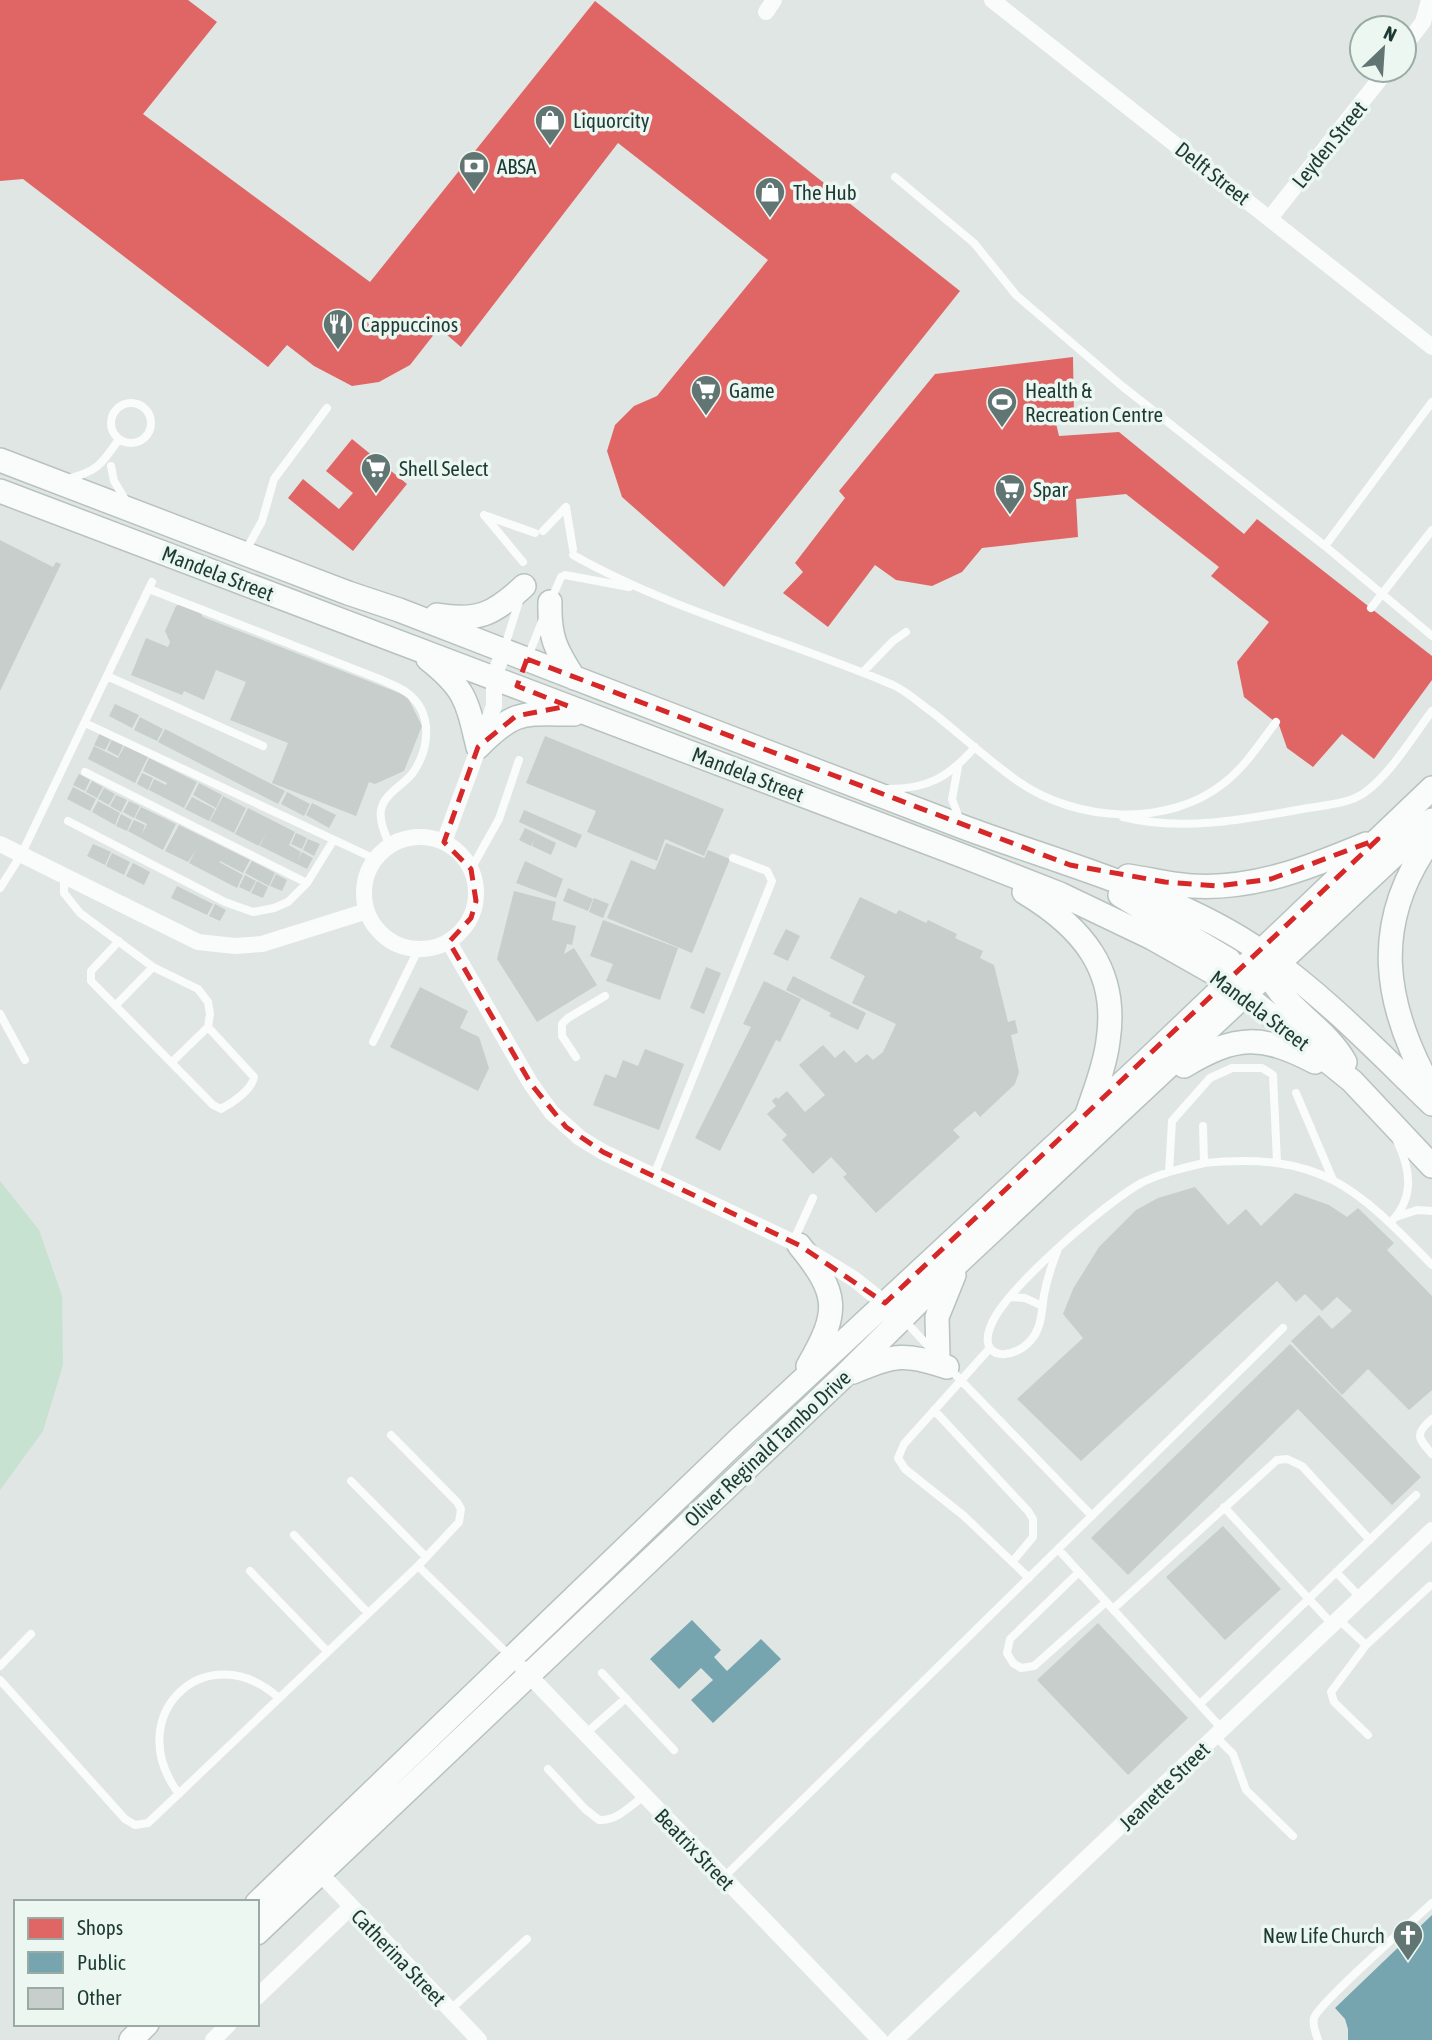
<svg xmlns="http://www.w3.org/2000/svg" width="1432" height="2040" font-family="'Asap Condensed',sans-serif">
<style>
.green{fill:#c7e2d1}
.shops{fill:#e06666}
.public{fill:#76a5af}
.building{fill:#c7cecb}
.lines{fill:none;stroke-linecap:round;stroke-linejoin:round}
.secondary-casing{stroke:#b8c3c0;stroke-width:26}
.lane{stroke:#fafbfb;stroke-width:8}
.street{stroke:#fafbfb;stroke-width:16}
.secondary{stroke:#fafbfb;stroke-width:23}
.marked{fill:none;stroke:#d62828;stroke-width:5;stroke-dasharray:14 9;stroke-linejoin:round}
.labels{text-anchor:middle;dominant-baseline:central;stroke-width:7;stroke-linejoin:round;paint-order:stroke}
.poi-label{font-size:21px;fill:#1d3a34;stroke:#edf7f2;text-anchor:start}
.street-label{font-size:21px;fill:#1d3a34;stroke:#edf7f2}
</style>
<rect width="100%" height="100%" fill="#e0e6e4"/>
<path class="green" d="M0 1181 39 1230 62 1296 63 1365 43 1431 0 1490Z"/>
<path class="shops" d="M0 0H188L217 22 143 114 370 282 595 1 960 291 724 587 622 497 607 451 615 425 634 406 657 396 768 260 618 143 461 347 439 328 410 365 379 382 352 386 314 366 287 345 268 367 23 179 0 181Z
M1073 357 1074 417 1055 419 1059 436 1119 432 1244 534 1257 519 1432 656V680L1374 759 1342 734 1313 767 1287 748 1279 725 1244 697 1237 662 1269 622 1211 576 1219 567 1126 494 1076 499 1078 537 982 548 962 572 932 586 896 580 875 565 828 627 783 593 803 572 795 563 845 498 839 491 935 374Z
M352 439 407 484 353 551 288 498 303 479 339 509 353 493 326 471Z"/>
<path class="public" d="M692 1620 721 1650 714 1657 727 1671 761 1639 781 1659 713 1723 691 1700 713 1680 701 1668 679 1689 650 1659Z
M1432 1915V2040H1348V2029L1345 2019 1335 2008Z"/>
<path class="building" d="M0 540 53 567 56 562 61 564 0 691Z
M181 604 199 611 203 617 407 696 422 726 404 771 375 784 369 782 356 816 272 783 288 743 230 720 246 682 216 670 204 700 184 691 182 695 131 675 146 638 168 647 170 642 165 631 176 606Z
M115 704 139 715 132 728 109 716Z
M140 717 163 729 157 741 134 730Z
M165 729 285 791 278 804 158 742Z
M100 733 111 739 105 750 94 745Z
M545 736 724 809 704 856 665 839 657 861 587 832 596 811 526 783Z
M112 739 124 744 118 756 107 750Z
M125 745 148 757 135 783 88 759 94 746 118 758Z
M149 758 197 782 184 808 149 790 154 779 166 785 167 783 143 771Z
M142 773 153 778 148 790 137 784Z
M79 774 90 780 85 791 73 785Z
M92 781 103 787 97 798 86 792Z
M199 783 222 795 216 808 193 795Z
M73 787 96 799 90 811 67 799Z
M104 788 115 794 109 805 98 799Z
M287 792 310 804 304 816 281 804Z
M116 795 127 800 121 812 110 806Z
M223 796 246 808 234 833 210 821Z
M192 797 215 809 209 821 185 809Z
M98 801 120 813 115 825 92 812Z
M129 801 140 806 134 818 123 812Z
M312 803 336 815 329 828 306 815Z
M141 807 176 824 163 850 128 831 134 820 145 825 142 834 147 824 135 818Z
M248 808 295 832 289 845 301 852 297 861 302 852 313 858 307 869 260 846 266 833 259 846 235 834Z
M524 810 582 835 576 848 519 822Z
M121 814 132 820 127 831 116 826Z
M179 825 250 860 243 873 220 861 219 862 243 875 237 888 189 863 196 850 188 862 165 851Z
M525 828 556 843 551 855 532 846 535 838 531 846 519 840Z
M296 833 307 838 302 849 291 844Z
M308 839 320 844 314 856 303 850Z
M666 843 704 858 703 861 708 850 730 859 692 953 607 918 631 860 655 870Z
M93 844 111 852 105 865 87 856Z
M112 853 130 862 124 875 106 866Z
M252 861 275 873 269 886 245 873Z
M525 861 563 879 556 898 516 883Z
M133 863 150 872 144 885 126 876Z
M276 874 287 880 282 891 270 886Z
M245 875 256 881 250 892 239 887Z
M257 881 268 887 263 898 251 893Z
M177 886 213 904 207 915 171 898Z
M568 888 593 899 588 911 563 901Z
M514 891 556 902 552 920 576 926 572 945 567 944 564 954 574 948 597 985 537 1022 497 959Z
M860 897 896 914 899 910 926 923 928 920 957 934 955 938 983 951 980 958 994 965 1008 1022 1015 1020 1018 1033 1011 1035 1019 1072 1015 1084 980 1117 975 1111 953 1130 960 1137 876 1213 843 1177 847 1174 831 1157 813 1174 782 1140 787 1135 767 1114 776 1106 772 1101 776 1097 778 1099 787 1091 805 1112 825 1095 799 1065 823 1045 835 1058 844 1050 856 1063 867 1054 873 1060 883 1052 896 1024 852 1003 865 976 830 958Z
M594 898 609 904 603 918 589 912Z
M215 904 226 910 220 921 209 916Z
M603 920 678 948 660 1000 606 981 613 964 590 956Z
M786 929 800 936 788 961 773 954Z
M706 967 721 973 704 1014 690 1008Z
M793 976 866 1013 858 1030 829 1016 831 1013 786 990Z
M764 981 801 999 780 1042 776 1040 720 1151 695 1138 751 1027 743 1024Z
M420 987 468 1011 460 1028 479 1037 489 1068 478 1091 390 1047Z
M645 1049 684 1064 659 1130 593 1105 605 1074 616 1078 623 1060 638 1066Z
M1195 1187 1228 1225 1246 1209 1261 1226 1295 1193 1329 1205 1347 1217 1358 1208 1394 1243 1387 1250 1432 1296V1390L1409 1410 1368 1369 1342 1395 1291 1341 1319 1315 1332 1329 1352 1311 1337 1297 1322 1311 1305 1294 1296 1302 1277 1281 1081 1461 1017 1399 1083 1338 1063 1314 1073 1289 1099 1247 1136 1210 1158 1198Z
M1290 1344 1421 1477 1392 1505 1298 1409 1128 1575 1091 1538Z
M1223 1526 1281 1589 1225 1640 1166 1577Z
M1098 1623 1188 1718 1128 1775 1037 1680Z"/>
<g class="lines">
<g class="secondary-casing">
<path id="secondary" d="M0 460 348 593 399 610C587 682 775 756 963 827 1059 863 1180 894 1263 953 1325 996 1378 1052 1432 1104
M0 491 963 856 1060 894 1152 938 1228 981 1352 1081 1432 1166
M550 602C549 636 555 649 574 678
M437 615C478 622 494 614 524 586
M428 659C466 689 467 701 478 747
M478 747C516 709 522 714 574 714
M1432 838C1370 923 1383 1004 1432 1091
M1128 876C1149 879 1171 885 1192 886 1254 890 1311 867 1366 844
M1024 892C1082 927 1119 970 1108 1041 1105 1066 1095 1090 1087 1114
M1120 895 1229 960 1238 972 1243 984
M1264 962C1276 1005 1324 1024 1345 1062
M1184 1066C1236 1035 1261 1034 1315 1062
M799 1245C839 1294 840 1311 808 1366
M938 1356 937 1317 954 1275
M853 1372C898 1354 902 1353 947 1367
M257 1903 738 1440 1146 1061 1432 788
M257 1933 845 1375 961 1260 1432 820
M131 2040 147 2024"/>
</g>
<path class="lane" d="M895 177 974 243 1016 295 1122 386 1325 546 1432 636
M111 423a20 20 0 1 1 40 0a20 20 0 1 1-40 0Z
M111 466 114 481 126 501
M66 479C97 472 102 464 119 439
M566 507 573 549
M484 515 523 562
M487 516 535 533
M543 531 566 507
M1325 546 1432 402
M246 550 262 521 274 479 327 408
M573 555C672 611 788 640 893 685 908 692 919 703 932 712 961 735 989 761 1019 782 1077 822 1168 828 1224 783 1245 767 1260 743 1276 722
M565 575 629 587
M149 589 382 680C390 684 399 687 406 692 434 712 430 749 412 774 402 786 384 794 381 810 379 822 386 836 390 846
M551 600 561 577
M1371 608 1432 530
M504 649 520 598
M527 659 543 619
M863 672 893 641 906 632
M107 676 263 746
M85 723 375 859
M958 767 952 799 960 821
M85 772 307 883 333 841
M888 789C928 789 949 777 975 747
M1123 817C1183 832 1248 819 1308 808 1326 805 1348 804 1364 793 1390 775 1413 736 1432 711
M68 821 225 902 253 912 274 908 288 902 307 883
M471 869 499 819 519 760
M64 877V893L80 913 153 967 198 989 208 1002 210 1014 208 1027 172 1062
M0 888 21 855 152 582
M119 941 91 971V981L213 1105 221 1109C232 1103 252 1090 254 1077L208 1027
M116 1005 153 967
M0 1014 25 1060
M373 1042 419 948
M576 1057 562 1036V1024L568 1018 605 996
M1296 1093 1333 1180
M1203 1126 1204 1163C1321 1152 1355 1186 1432 1265
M1169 1172 1172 1121 1210 1078 1232 1068H1262L1273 1075 1277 1162
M654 1175 772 881 767 871 733 858
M1396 1217 1417 1210 1432 1211
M1390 1223C1415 1198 1411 1170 1397 1141
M793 1242 813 1198
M1058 1249C1052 1264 1047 1279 1044 1295 1042 1308 1042 1324 1034 1336 1017 1362 974 1362 992 1323 1008 1287 1107 1201 1143 1182 1162 1173 1183 1168 1204 1163
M1010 1297 1025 1298 1042 1306
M903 1319 932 1350
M990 1348 904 1444 898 1458 905 1469 964 1516 1029 1578
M948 1367 1092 1516
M934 1410 1028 1511 1033 1519V1537L1013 1561
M1432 1419C1414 1434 1418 1438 1432 1454
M351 1481 426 1557
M1224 1507 1332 1624
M294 1535 368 1613
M1058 1549 1223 1730
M418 1566 511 1657
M250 1571 327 1651
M1079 1572 1010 1639 1007 1653 1013 1663 1021 1668 1034 1666 1106 1602
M1336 1572 1360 1597
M1113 1609 1277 1460 1287 1459 1302 1466 1370 1540
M1338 1619 1366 1645 1331 1692 1334 1702 1368 1735
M1366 1645 1430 1586
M0 1666 31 1634
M602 1673 674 1750
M0 1680 125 1819 135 1825 148 1823 418 1566 459 1522 461 1509 457 1502 391 1435
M1200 1704 1416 1495
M584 1735 626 1698
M1216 1737 1233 1754 1246 1790 1293 1836
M548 1769 585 1809 599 1820C617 1821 630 1806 644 1796
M179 1794C120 1716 206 1633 279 1698
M723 1878 1283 1328
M450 2010 527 1939
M1318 2040C1316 2033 1312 2025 1314 2018 1319 2003 1414 1920 1432 1903"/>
<path class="street" d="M992 0 1432 347
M766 12 774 0
M1404 47 1423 22 1429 0
M1270 218 1387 70
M364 893a56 56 0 1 1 112 0a56 56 0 1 1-112 0Z
M444 842 494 706V677L504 650
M0 844 198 942 235 946 262 944 367 911
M449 942 531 1084 552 1113 580 1138 603 1152 799 1245 854 1279 893 1310
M523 1669 880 2040
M314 1867 479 2040
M257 1997 351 1907
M213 2040 229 2024
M895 2040 1432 1530"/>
<use href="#secondary" class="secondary"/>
</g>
<path class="marked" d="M527 659 1070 865 1165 882 1218 886 1271 879 1378 839 885 1303 799 1245 603 1152 566 1127 531 1084 449 942 471 918 476 901 471 869 444 842 478 747 516 716 568 706 517 686Z"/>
<defs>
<g id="shop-pin" transform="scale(1.575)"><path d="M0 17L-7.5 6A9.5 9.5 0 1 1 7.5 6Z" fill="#617672" stroke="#edf7f2"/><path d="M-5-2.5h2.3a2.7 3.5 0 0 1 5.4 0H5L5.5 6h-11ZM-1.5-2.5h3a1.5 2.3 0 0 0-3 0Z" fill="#fff"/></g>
<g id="bank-pin" transform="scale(1.575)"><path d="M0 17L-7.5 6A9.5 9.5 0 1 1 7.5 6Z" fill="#617672" stroke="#edf7f2"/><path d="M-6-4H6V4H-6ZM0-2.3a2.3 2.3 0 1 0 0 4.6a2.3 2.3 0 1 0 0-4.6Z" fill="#fff"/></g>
<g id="restaurant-pin" transform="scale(1.575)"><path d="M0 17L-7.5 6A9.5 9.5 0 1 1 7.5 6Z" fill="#617672" stroke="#edf7f2"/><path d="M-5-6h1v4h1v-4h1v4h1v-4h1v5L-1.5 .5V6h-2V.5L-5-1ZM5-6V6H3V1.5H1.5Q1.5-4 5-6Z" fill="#fff"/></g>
<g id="supermarket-pin" transform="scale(1.575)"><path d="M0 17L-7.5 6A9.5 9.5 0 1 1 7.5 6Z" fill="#617672" stroke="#edf7f2"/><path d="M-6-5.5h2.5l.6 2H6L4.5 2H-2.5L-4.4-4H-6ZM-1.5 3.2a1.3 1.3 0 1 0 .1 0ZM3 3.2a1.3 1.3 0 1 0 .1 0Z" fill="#fff"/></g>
<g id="stadium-pin" transform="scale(1.575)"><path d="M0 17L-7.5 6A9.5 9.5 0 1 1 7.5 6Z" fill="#617672" stroke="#edf7f2"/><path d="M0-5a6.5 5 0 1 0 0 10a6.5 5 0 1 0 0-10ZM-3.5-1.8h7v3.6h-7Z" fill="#fff"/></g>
<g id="church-pin" transform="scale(1.575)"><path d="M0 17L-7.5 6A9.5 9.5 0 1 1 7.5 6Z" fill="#617672" stroke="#edf7f2"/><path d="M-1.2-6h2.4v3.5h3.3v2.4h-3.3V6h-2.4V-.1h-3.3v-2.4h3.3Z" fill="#fff"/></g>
</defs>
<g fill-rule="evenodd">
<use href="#shop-pin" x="550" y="120"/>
<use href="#bank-pin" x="474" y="166"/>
<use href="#shop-pin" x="770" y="192"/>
<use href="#restaurant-pin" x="338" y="324"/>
<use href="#supermarket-pin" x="706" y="390"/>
<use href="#stadium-pin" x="1002" y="402"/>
<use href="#supermarket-pin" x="376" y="468"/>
<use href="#supermarket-pin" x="1010" y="489"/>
<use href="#church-pin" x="1408" y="1935"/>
</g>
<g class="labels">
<g class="poi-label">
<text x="573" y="120">Liquorcity</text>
<text x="497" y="166">ABSA</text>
<text x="793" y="192">The Hub</text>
<text x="361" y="324">Cappuccinos</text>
<text x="729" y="390">Game</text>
<text x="1025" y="390">Health &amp;<tspan x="1025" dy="24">Recreation Centre</tspan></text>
<text x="399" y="468">Shell Select</text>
<text x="1033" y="489">Spar</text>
<text x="1385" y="1935" text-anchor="end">New Life Church</text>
</g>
<g class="street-label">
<text transform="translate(1329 144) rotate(-51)">Leyden Street</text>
<text transform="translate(1213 173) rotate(38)">Delft Street</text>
<text transform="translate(218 573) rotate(21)">Mandela Street</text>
<text transform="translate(748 774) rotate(21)">Mandela Street</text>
<text transform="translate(1260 1010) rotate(37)">Mandela Street</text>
<text transform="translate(767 1448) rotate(-43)">Oliver Reginald Tambo Drive</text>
<text transform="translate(1164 1786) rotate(-44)">Jeanette Street</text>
<text transform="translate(695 1849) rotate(46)">Beatrix Street</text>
<text transform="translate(399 1957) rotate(46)">Catherina Street</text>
</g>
</g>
<rect x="14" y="1900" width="245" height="126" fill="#edf7f2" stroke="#9aaba6" stroke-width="2"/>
<rect x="28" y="1918" width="35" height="21" fill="#e06666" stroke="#9aaba6" stroke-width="2"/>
<text x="77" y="1935" font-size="21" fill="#1d3a34">Shops</text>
<rect x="28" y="1952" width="35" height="21" fill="#76a5af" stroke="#9aaba6" stroke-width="2"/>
<text x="77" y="1970" font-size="21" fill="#1d3a34">Public</text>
<rect x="28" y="1988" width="35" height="21" fill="#c7cecb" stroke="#9aaba6" stroke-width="2"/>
<text x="77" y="2005" font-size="21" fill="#1d3a34">Other</text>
<g transform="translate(1383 49) rotate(25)"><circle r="33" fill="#edf7f2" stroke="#9aaba6" stroke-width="2"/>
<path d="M0-5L12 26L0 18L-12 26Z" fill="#617672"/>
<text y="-10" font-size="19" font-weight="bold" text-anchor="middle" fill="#1d3a34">N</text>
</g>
</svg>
